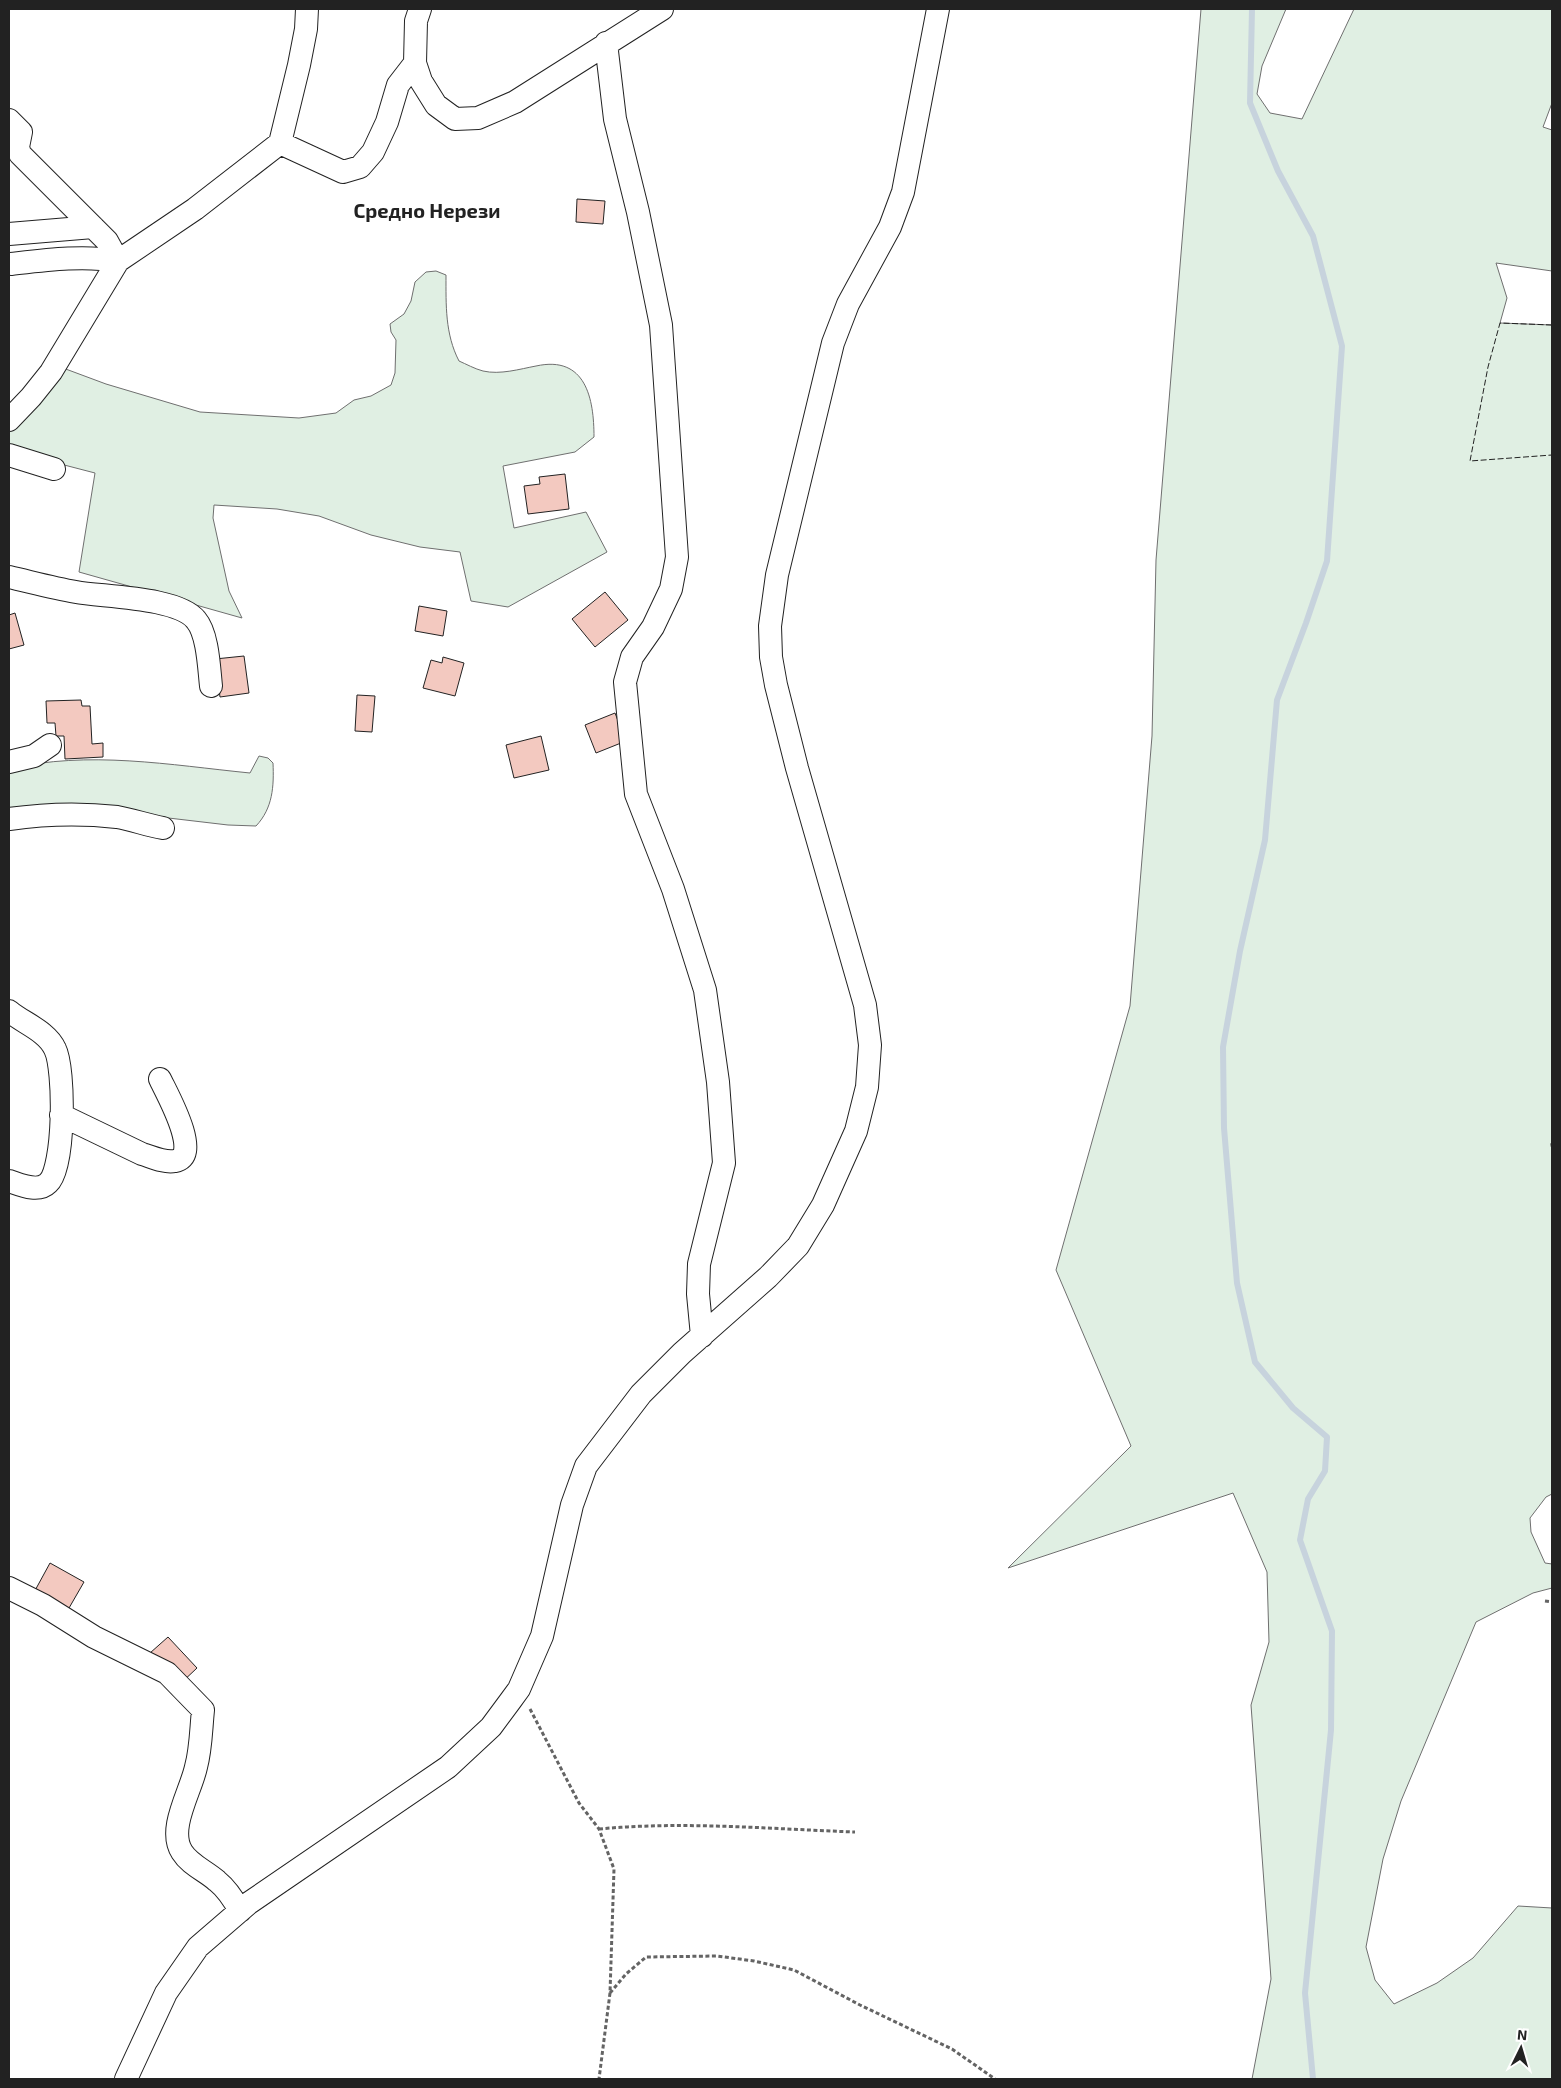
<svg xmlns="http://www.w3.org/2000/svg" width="1561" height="2088" font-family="'Exo 2',sans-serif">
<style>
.green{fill:#e0efe3;stroke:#6f6f6f}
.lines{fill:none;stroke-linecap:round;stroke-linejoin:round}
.stream{stroke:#c7d3dd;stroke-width:6}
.building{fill:#f3c9c0;stroke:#222}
.minor-casing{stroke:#222;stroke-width:24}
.path{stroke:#646464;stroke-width:3;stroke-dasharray:4 2.5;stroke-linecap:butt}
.minor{stroke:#fff;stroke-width:22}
.fence{stroke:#222;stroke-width:1;stroke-dasharray:6 2.5;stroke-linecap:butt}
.labels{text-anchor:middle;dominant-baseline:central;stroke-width:4;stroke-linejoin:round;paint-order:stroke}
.district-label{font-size:20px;font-weight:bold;fill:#222;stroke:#fff}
</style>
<rect width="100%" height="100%" fill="#fff"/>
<path class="green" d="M1201 9H1286L1262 66 1257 94 1270 113 1302 119 1354 9H1552V103L1543 127 1552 130V271L1496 263 1507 298 1500 323 1552 325V1494L1546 1497 1530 1518 1531 1532 1545 1563 1552 1564V1588L1533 1593 1476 1622 1401 1801 1383 1859 1366 1947 1375 1980 1394 2004 1437 1983 1473 1958 1518 1906 1552 1908V2079H1252L1271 1979 1251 1705 1269 1642 1267 1572 1233 1493 1008 1568 1131 1446 1056 1270 1130 1006 1152 736 1156 560Z
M436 271 446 275C446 305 445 334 459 361 466 364 475 369 483 371 500 375 520 369 536 366 586 355 594 399 594 437L575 452 503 466 514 528 586 512 607 552 508 607 471 601 460 552 420 547 371 535 319 516 277 509 214 505 213 518 229 591 242 618 79 572 95 473 45 460 9 447V429L63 368 106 384 200 412 299 418 336 413 354 400 371 396 391 385 395 373 396 340 391 332 390 324 404 314 411 301 415 282 426 272Z
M259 756 268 758 273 763C274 786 273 808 256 826L228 825 160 817 9 813V769C88 750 170 765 250 773Z"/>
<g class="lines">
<path class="stream" d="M1252 9 1250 103 1278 171 1313 236 1342 346 1327 561 1306 623 1277 700 1265 840 1240 951 1223 1047 1224 1128 1237 1283 1255 1362 1293 1408 1327 1437 1325 1471 1308 1499 1300 1540 1332 1631 1331 1730 1305 1993 1313 2079"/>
</g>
<path class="building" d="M577 199 605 201 603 224 576 222Z
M565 474 569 509 528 514 524 486 540 484 539 477Z
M605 592 628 620 595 647 572 619Z
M419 606 447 611 443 636 415 631Z
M15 613 24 645 9 649V615Z
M244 656 249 693 220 697 215 659Z
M443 657 464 663 455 696 423 688 431 660 442 663Z
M357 695 375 696 372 732 355 731Z
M81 700 82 706H90L92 744 103 743V757L65 759 64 736H56L55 723H47L46 701Z
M615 713 626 741 596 753 585 725Z
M541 736 549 770 514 778 506 745Z
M50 1563 84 1582 65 1615 32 1596Z
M168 1637 197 1668 180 1684 150 1653Z"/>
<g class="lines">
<g class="minor-casing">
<path id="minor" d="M420 9 416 21 415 63 421 81 436 105 455 119 478 118 515 102 662 9
M606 43 615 119 638 212 661 325 677 557 671 589 653 627 632 657 625 682 636 794 673 889 705 990 718 1082 724 1163 699 1264 698 1294 702 1336
M9 120 21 132 18 147 20 154 107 241 118 261
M280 143 343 172 360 167 373 152 387 122 398 85 415 63
M9 234 93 227
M11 264C46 260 83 255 118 261
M9 420 31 397 51 372 118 261 195 209 280 143 299 65 306 29 307 9
M9 455 54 469
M9 577C31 582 53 588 76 592 103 597 178 597 196 620 208 634 209 668 211 686
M9 762 34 756 50 745
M9 819C44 814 82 813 117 817 133 820 147 825 163 828
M9 1011C23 1023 47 1031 55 1049 65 1069 65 1168 48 1183 38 1193 21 1185 9 1181
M61 1115 142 1154C152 1157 164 1163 175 1161 203 1157 166 1092 160 1079
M9 1588 43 1605 94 1637 167 1673 203 1710C201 1729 201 1749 196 1767 191 1791 167 1829 182 1852 190 1865 206 1871 217 1881 227 1889 234 1900 240 1911
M126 2079 166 1993 198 1947 249 1903 448 1767 491 1727 511 1700 519 1689 542 1636 572 1505 586 1466 641 1394 682 1353 768 1277 798 1246 823 1205 856 1131 867 1087 870 1045 865 1005 797 768 776 685 771 657 770 626 777 575 833 343 848 304 890 227 903 192 938 9"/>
</g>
<path class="path" d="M1545 1601 1552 1602
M530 1709 579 1803 599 1829 614 1869 610 1993 599 2079
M599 1829C684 1821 770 1829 855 1832
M610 1993 626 1974 646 1957 717 1956 754 1961 794 1970 860 2005 952 2049 995 2079"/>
<use href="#minor" class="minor"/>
<path class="fence" d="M1552 325 1500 323 1488 367 1470 461 1552 455
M1552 1141 1551 1144 1552 1154"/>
</g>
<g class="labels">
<g class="district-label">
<text x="427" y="210">Средно Нерези</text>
</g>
</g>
<rect width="1561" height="2088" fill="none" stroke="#222222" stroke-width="20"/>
<g transform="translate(1521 2048) rotate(5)" stroke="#ffffff" stroke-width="4" paint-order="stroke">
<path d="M0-4L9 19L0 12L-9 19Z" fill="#222222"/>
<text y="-8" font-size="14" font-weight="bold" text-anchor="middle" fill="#222222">N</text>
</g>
</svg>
